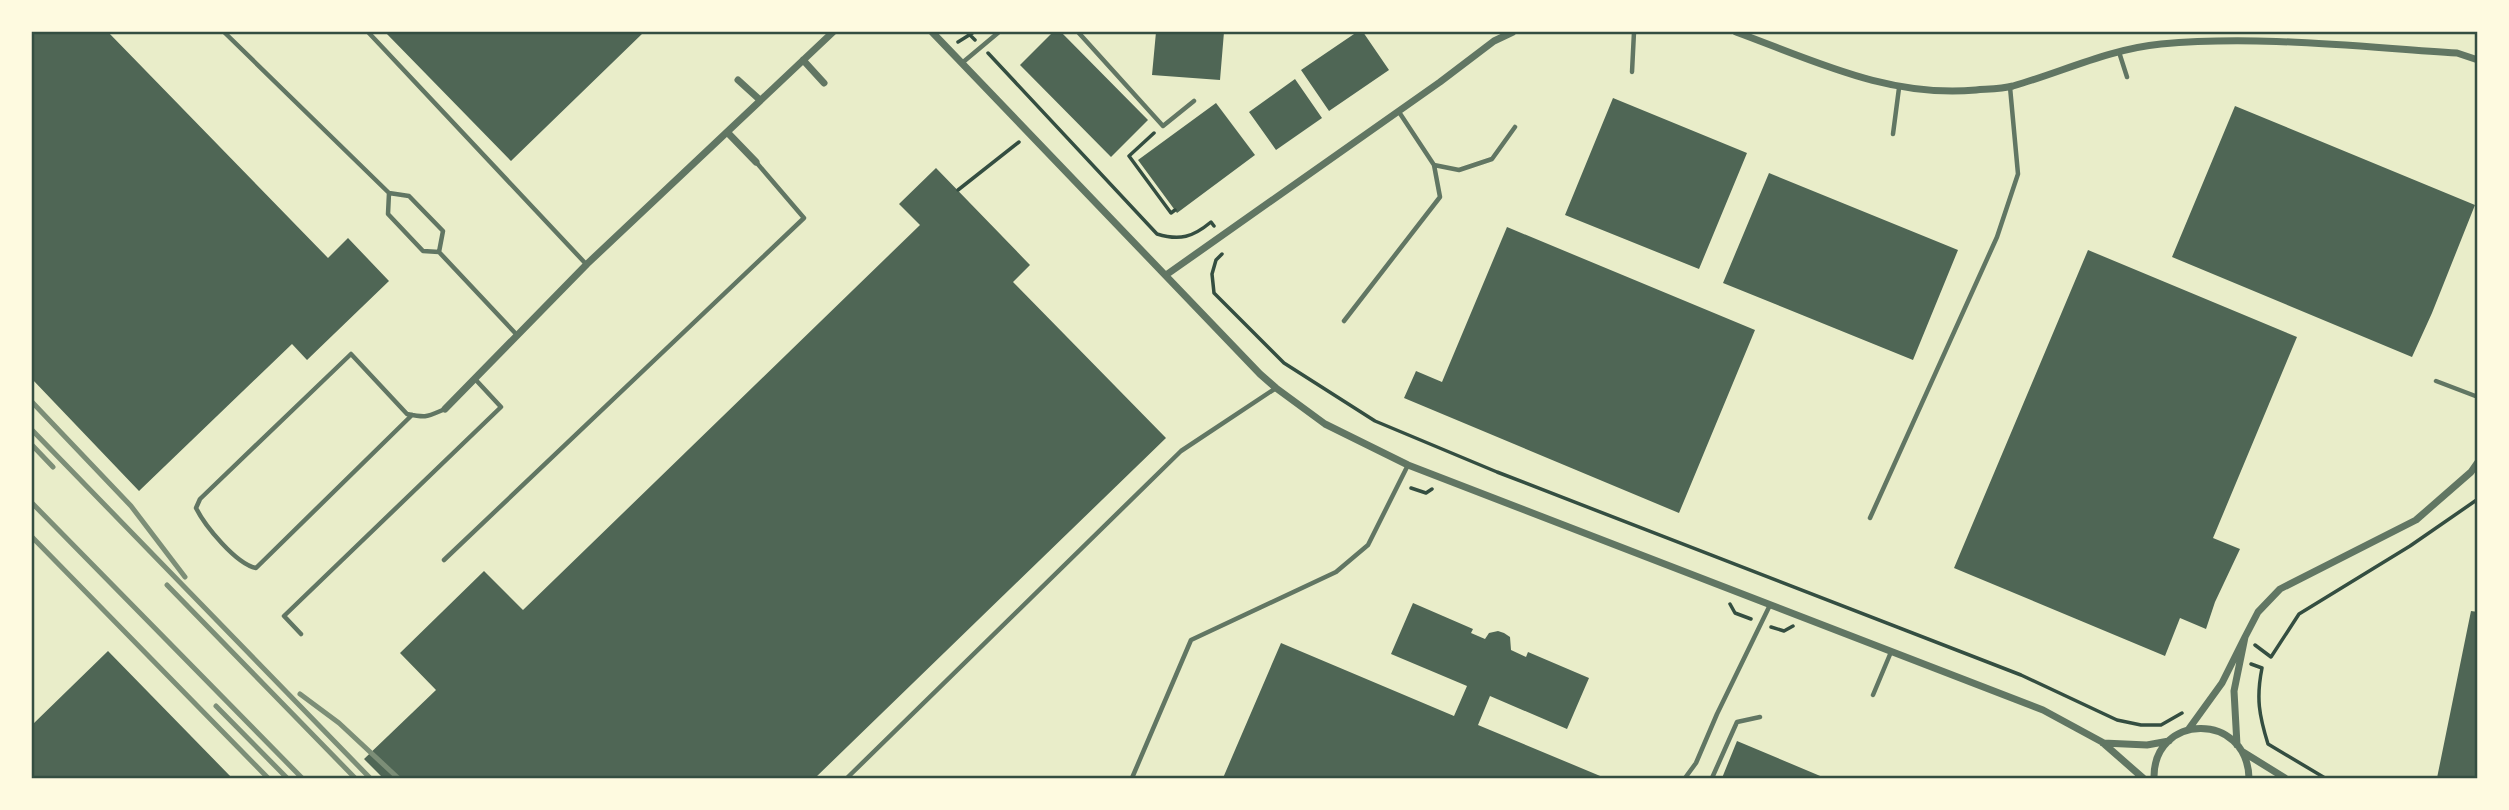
<svg xmlns="http://www.w3.org/2000/svg" width="2509" height="810" font-family="Manrope,sans-serif">
<style>
.building{fill:#4f6655}
.lines{fill:none;stroke-linecap:round;stroke-linejoin:round}
.path{stroke:#344e41;stroke-width:3.5}
.service{stroke:#617663;stroke-width:4.5}
.minor{stroke:#617663;stroke-width:7}
.rail{stroke:#7c8e77;stroke-width:5}
.neatline{fill:none;stroke:#344e41;stroke-width:2.5}
</style>
<rect width="100%" height="100%" fill="#e9edc9"/>
<path class="building" d="M32 32H108L328 258 348 238 389 281 307 360 292 344 139 491 32 379Z
M385 32H644L511 161Z
M1053 32H1061L1148 120 1111 157 1020 65Z
M1156 32H1224L1220 80 1152 75Z
M1357 32H1363L1389 70 1329 111 1301 70Z
M1295 79 1322 118 1276 150 1249 112Z
M1613 98 1747 153 1699 269 1565 215Z
M1216 103 1255 155 1177 213 1138 160Z
M2235 106 2475 205 2432 313 2412 357 2172 257Z
M936 168 1030 265 1013 282 1166 438 815 778H383L364 759 436 690 400 653 484 571 523 610 920 225 899 204Z
M1769 173 1958 250 1913 360 1723 283Z
M1507 227 1755 330 1679 513 1404 398 1416 371 1442 382Z
M2088 250 2297 337 2213 538 2240 549 2215 602 2206 629 2180 618 2165 656 1954 568Z
M1413 603 1473 629 1471 633 1485 639 1489 633 1498 631 1504 633 1510 637 1511 650 1526 657 1528 652 1589 678 1567 729 1490 696 1478 725 1605 778H1223L1281 643 1454 716 1467 686 1391 654Z
M2471 611 2478 612V778H2437Z
M108 651 232 778H32V725Z
M1737 741 1825 778H1722Z"/>
<g class="lines">
<path class="path" d="M967 32 975 40
M958 42 974 32
M988 53 1157 234C1180 241 1193 237 1211 222L1214 226
M1154 133 1129 156 1171 213 1175 210
M958 190 1019 142
M1222 254 1216 260 1212 274 1214 293 1284 363 1375 421 1497 472 2021 675 2117 720 2141 725H2161L2182 713
M1411 488 1426 493 1432 489
M1730 604 1735 613 1751 619
M1771 627 1784 631 1793 626
M2255 645 2271 657 2299 614 2410 546 2478 499
M2251 664 2262 668C2256 698 2259 715 2268 744L2325 778"/>
<path class="service" d="M224 32 389 193
M368 32 586 264
M1078 32 1163 126 1194 101
M2119 52 2127 77
M962 63 999 32
M1632 72 1634 32
M1399 112 1434 165 1459 170 1492 159 1515 127
M1893 134 1899 88
M439 252 443 231 409 196 389 193 388 214 423 251 439 252 517 335
M1344 321 1440 197 1434 165
M2436 381 2478 397
M412 415 256 568C236 564 205 526 196 508L200 499 351 354 407 414C427 418 426 417 445 409
M1870 518 1997 237 2018 174 2010 87
M444 560 804 218 756 162
M301 634 284 616 501 407 475 379
M1873 695 1891 652
M847 778 1181 451 1276 388
M1132 778 1191 640 1336 572 1368 545 1408 465
M1685 778 1696 763 1717 714 1770 605
M1712 778 1737 722 1760 717"/>
<path class="minor" d="M932 32 1260 374 1276 388 1325 424 1408 465 2043 710 2102 742 2143 778
M1736 32C1815 61 1889 98 1976 90 1988 89 2001 89 2013 86 2062 72 2109 49 2161 44 2259 35 2359 47 2457 53L2478 60
M803 60 824 83
M738 80 760 100
M728 133 756 162
M1166 275 1440 82 1494 41 1513 32
M445 409 587 264 833 32
M2245 637 2258 612 2280 589 2416 520 2471 472 2478 462
M2188 730 2222 683 2245 637 2234 691 2237 745
M2103 743 2147 745 2169 741
M2243 752 2285 778
M2154 778C2153 713 2247 711 2249 778"/>
<path class="rail" d="M32 402 131 506 185 577
M32 430 370 778
M32 445 53 467
M32 503 302 778
M32 537 268 778
M167 585 355 778
M300 694 339 723 398 778
M216 706 287 778"/>
</g>
<rect width="2509" height="810" fill="none" stroke="#fefae0" stroke-width="66"/>
<rect x="33" y="33" width="2443" height="744" class="neatline"/>
</svg>
